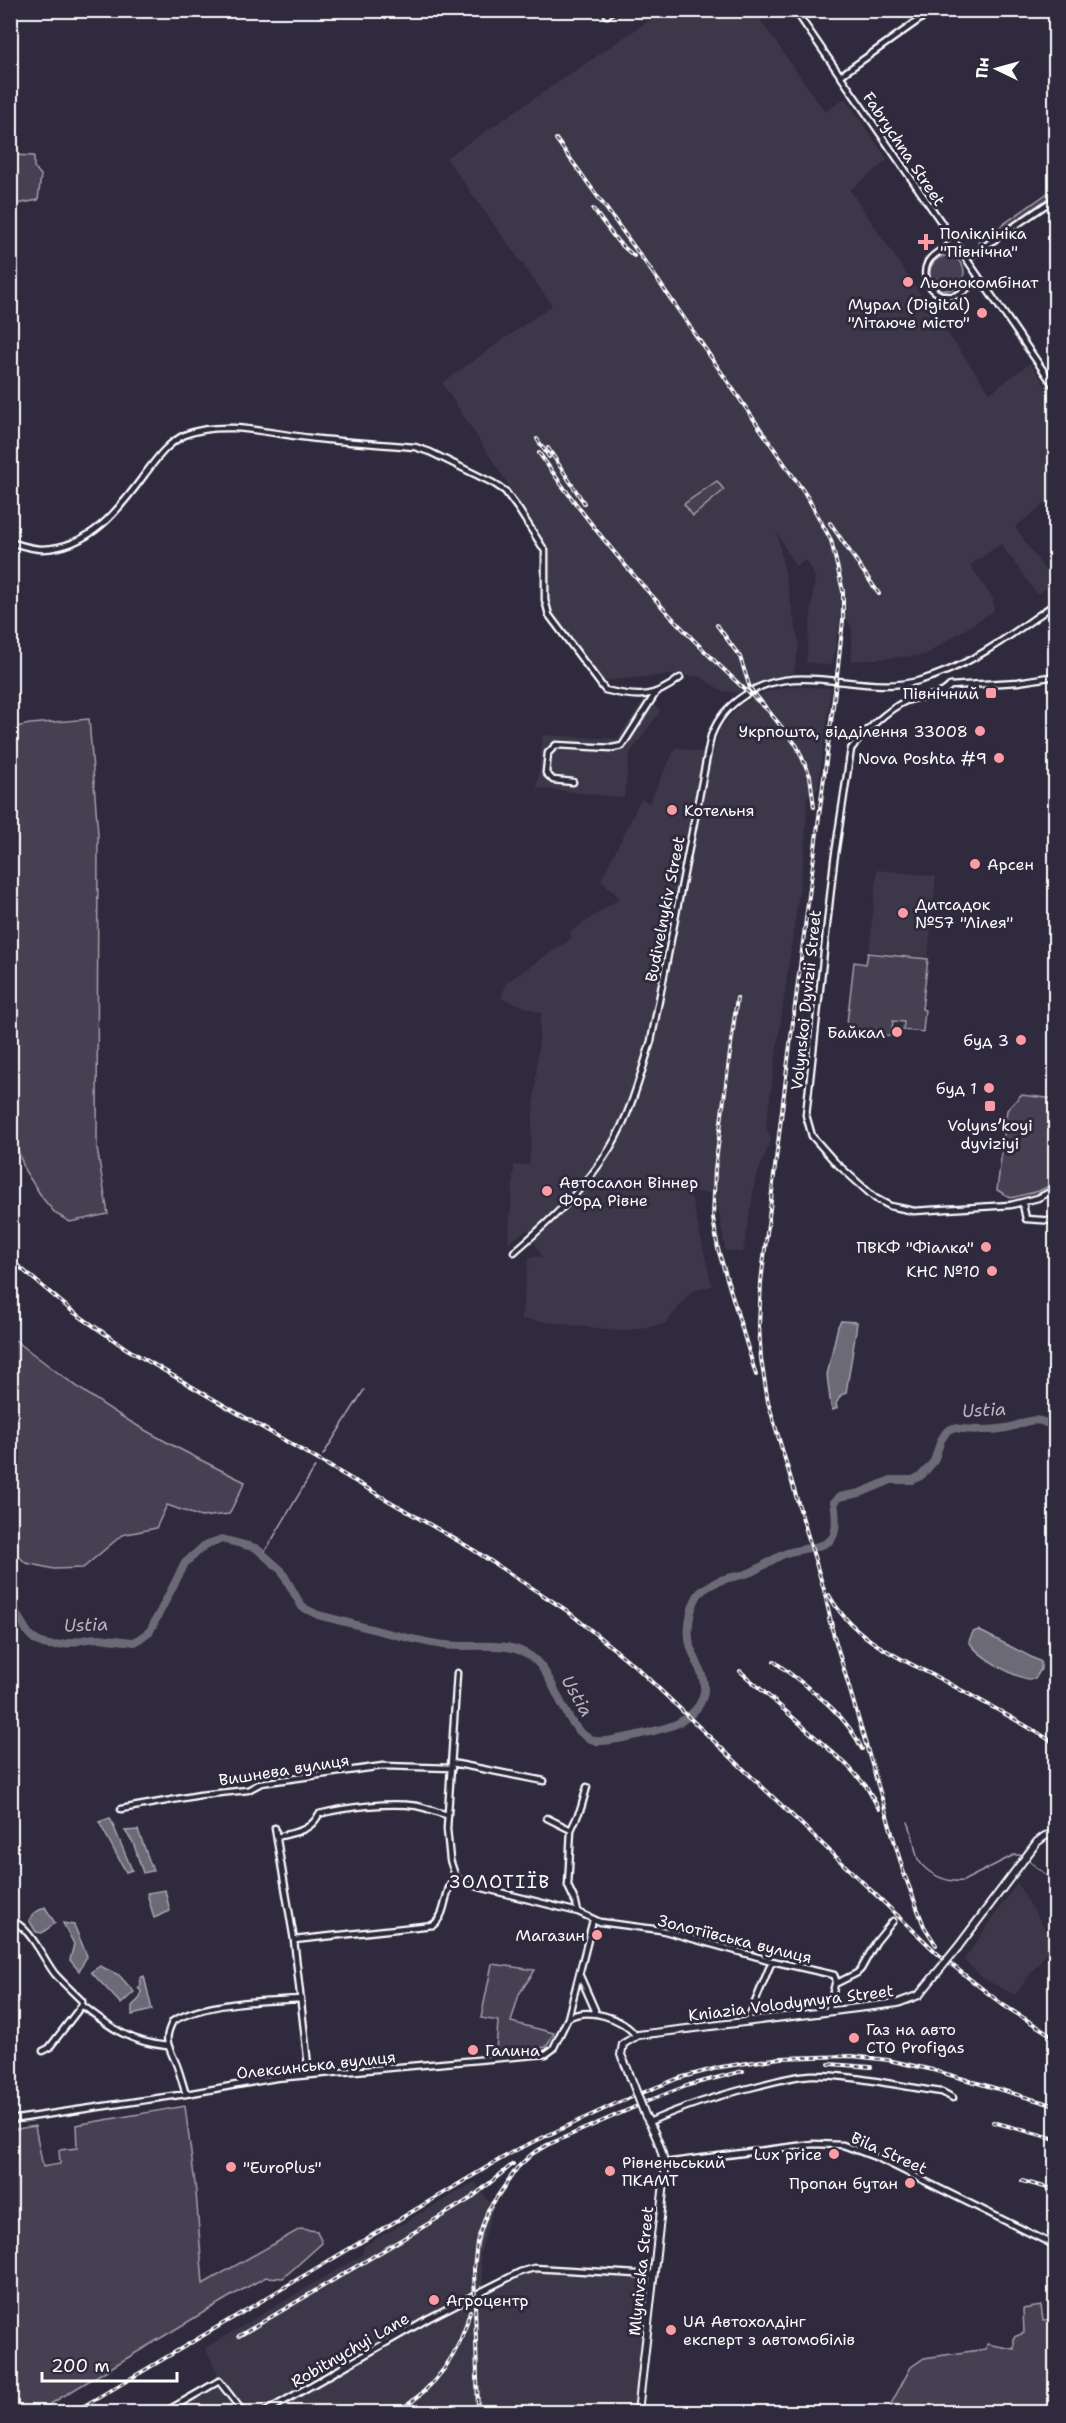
<svg xmlns="http://www.w3.org/2000/svg" width="1066" height="2423" font-family="'Shantell Sans',sans-serif">
<style>
.built{fill:#3c3749}
.green{fill:#464152;stroke:#a2a0a8;stroke-width:1.5}
.water{fill:#6d6a77;stroke:#a7a6ad;stroke-width:1.5}
.lines{fill:none;stroke-linecap:round;stroke-linejoin:round}
.stream{stroke:#a7a6ad;stroke-width:1.5}
.river{stroke:#6d6a77;stroke-width:8}
.minor-casing{stroke:#fff;stroke-width:9}
.major-casing{stroke:#fff;stroke-width:10}
.minor{stroke:#2f2a3d;stroke-width:4.5}
.major{stroke:#2f2a3d;stroke-width:6}
.rail-casing{stroke:#fff;stroke-width:4}
.rail{stroke:#2f2a3d;stroke-width:1.5;stroke-dasharray:4.5;stroke-linecap:butt}
.major-bridge-casing{stroke:#fff;stroke-width:10;stroke-linecap:butt}
.major-bridge{stroke:#2f2a3d;stroke-width:6}
.poi-dot{fill:#ff9aa2;stroke:#2f2a3d;stroke-width:2}
.labels{text-anchor:middle;dominant-baseline:central;stroke-width:6;stroke-linejoin:round;paint-order:stroke}
.street-label{font-size:16px;fill:#fff;stroke:#2f2a3d}
.poi-label{font-size:16px;fill:#fff;stroke:#2f2a3d;text-anchor:start}
.water-label{font-size:18px;font-style:italic;fill:#b6b4bb;stroke:#2f2a3d}
.neighbourhood-label{font-size:18px;letter-spacing:1.5px;fill:#fff;stroke:#2f2a3d}
</style>
<rect width="100%" height="100%" fill="#2f2a3d"/>
<filter id="ink" filterUnits="userSpaceOnUse"><feTurbulence type="fractalNoise" baseFrequency=".0167" numOctaves="2"/><feDisplacementMap in="SourceGraphic" scale="12" xChannelSelector="R" yChannelSelector="G"/><feConvolveMatrix kernelMatrix="1 2 1 2 8 2 1 2 1" color-interpolation-filters="sRGB"/></filter>
<g filter="url(#ink)">
<path class="built" d="M663 11H754L825 112 845 98 888 160 850 190 931 310 990 393 1030 363 1055 399V500L1048 505 1046 503 1015 527 1054 583 1037 594 1001 544 970 565 993 599 994 611 925 655 852 661V628L847 619 840 618 832 666 806 662 815 577 806 560 795 566 777 533 799 645 794 672 762 682 737 693 722 691 701 677 669 675 603 681 594 673 552 615 549 603 548 546 442 383 552 305 446 158Z
M792 686 831 688 818 789 807 796 805 849 766 1126 771 1139 755 1181 743 1253 725 1250 716 1194 690 1191 712 1286 692 1291 665 1324 621 1331 521 1319 529 1257H542L528 1229 508 1243 514 1165H529L541 1013 501 998 507 982 572 938 570 932 620 898 601 880 641 799 649 803 676 747 713 755 720 728 740 705 765 692Z
M644 700 661 710 630 753 624 798 537 788 543 735 617 739Z
M877 870 936 876 928 957 869 951Z
M1017 1883 1056 1947 1052 1955 1047 1952 1015 1995 984 1979 964 1960Z
M475 2182 493 2208 480 2255 484 2289 534 2268 654 2275 638 2412H161L219 2376 205 2348 362 2255 364 2246Z"/>
<path class="green" d="M11 155 34 156V167L41 175 38 200 11 205Z
M1055 188V193L981 246 978 242Z
M930 273a17 17 0 1 1 34 0a17 17 0 1 1-34 0Z
M717 481 724 490 693 516 684 504Z
M89 719 98 834 97 1148 108 1214 70 1222 56 1214 44 1200 25 1171 11 1129 10 1020H13L10 1018V728L30 724Z
M868 953 928 959 922 1009 925 1010 923 1032 903 1030 904 1022 893 1021 891 1036 846 1032 854 962 866 964Z
M1021 1095 1055 1099V1183L1039 1191 1011 1198 997 1190 1007 1110Z
M11 1337C50 1367 89 1397 131 1422 168 1444 206 1463 245 1482L229 1514 201 1517 167 1505 156 1528 122 1535 83 1568 54 1569 26 1563 13 1551 10 1504Z
M492 1964 535 1970 519 1994 511 2022 554 2033 546 2047 529 2050 496 2051 498 2021 481 2018Z
M185 2106 196 2192 203 2284 300 2229 317 2231 322 2243 283 2278 266 2277 231 2296 37 2412H11V2130L35 2126 43 2167 60 2164 59 2150 77 2148 76 2125Z
M1041 2306 1043 2320 1055 2319V2412H890L891 2404 911 2367 924 2358 986 2349 987 2344 1014 2349V2337L1024 2333 1023 2309Z"/>
<path class="water" d="M841 1321 857 1322 856 1331 846 1393 841 1395 836 1404 837 1408 833 1410 831 1407 827 1375 838 1326Z
M978 1630 1041 1662V1669L1035 1679C1020 1682 975 1655 969 1641L973 1632Z
M110 1818 132 1870 126 1872 99 1822Z
M138 1830 153 1871 143 1873 133 1842 125 1831Z
M165 1890 170 1911 154 1918 147 1893Z
M45 1907 55 1923 42 1933 36 1932 29 1920 34 1913Z
M63 1923 74 1925 87 1956 79 1971 70 1960 74 1944Z
M100 1966 119 1975 134 1992 121 2004 91 1972Z
M144 1976 152 2010 132 2015V2006L140 1998 141 1991 138 1988 141 1985 140 1978Z"/>
<g class="lines">
<path class="stream" d="M323 1455 364 1390
M272 1540 315 1467
M263 1554 271 1542
M908 1822C914 1835 914 1849 918 1859 926 1874 947 1883 963 1881L1014 1855H1021
M1029 1861 1056 1883"/>
<path class="river" d="M10 1610C22 1616 24 1632 34 1639 54 1654 76 1638 97 1638 110 1639 123 1641 135 1642L150 1631 185 1563 205 1545 222 1539 256 1548 281 1570 302 1607 318 1615C358 1625 398 1637 437 1644 466 1650 501 1639 527 1654 558 1671 561 1732 596 1741 607 1743 669 1729 680 1722 690 1716 700 1708 703 1696 708 1681 696 1662 691 1648 686 1633 689 1610 698 1595 702 1589 717 1581 725 1579 733 1576 743 1576 751 1572 763 1567 775 1557 787 1553 824 1542 842 1553 834 1502L839 1497 860 1493 891 1480H913L922 1475 934 1461 941 1440 947 1431 953 1428C968 1430 991 1431 1006 1428 1026 1424 1032 1414 1052 1426 1056 1440 1047 1445 1056 1465"/>
<g class="minor-casing">
<path id="minor" d="M795 10 1056 389
M607 15 613 10
M840 76 933 10
M954 243C946 248 933 253 928 262 918 280 937 302 957 295 965 292 972 284 979 278
M966 259 1056 198
M10 542C20 545 31 549 42 549 90 548 119 510 145 474 157 458 168 442 187 434 225 420 272 434 310 438 345 442 380 444 415 447L430 452 493 483 505 491 519 510 545 551V600L549 615 605 690C637 698 654 699 680 678
M950 686C939 699 921 695 906 701 888 709 862 734 851 749L834 861 806 1115 812 1136 835 1162 875 1198 890 1206 914 1211 1011 1205 1038 1198 1056 1189
M950 686 1018 682 1056 676
M573 782 553 780 546 773 548 753 556 745 612 748 622 746 655 694
M1023 1204 1026 1219 1056 1221
M514 1252C549 1222 586 1188 610 1148 630 1115 640 1077 651 1041L711 736C718 718 728 706 745 695 798 659 861 696 918 681 970 667 1012 634 1056 603
M457 1673 447 1829 450 1860 456 1878 471 1885 578 1912 600 1922 661 1930 772 1961 834 1975 836 1980 828 2012
M452 1763 544 1781
M121 1809 200 1795 248 1790 261 1783 383 1766 452 1768
M547 1818 571 1830
M275 1828 294 1940 309 2074
M277 1837C295 1832 311 1831 319 1814 346 1807 389 1802 417 1806 427 1808 438 1813 448 1815
M578 1912 576 1903 568 1886 571 1830 581 1808 587 1787
M10 1921C29 1924 43 1959 55 1974 63 1983 73 1992 82 2001V2005C112 2028 128 2042 167 2046
M294 1940 433 1925C448 1914 443 1891 455 1877
M580 1976 595 2010 594 2014
M835 1984 857 1973 861 1969 876 1942 893 1921
M568 2018 593 1920
M750 2022 749 2017 772 1961
M43 2051 49 2048 82 2005
M186 2094C182 2083 180 2072 175 2061 168 2045 163 2039 173 2021 207 2002 262 2001 301 1999
M10 2120 186 2094 276 2078 546 2054 553 2049 568 2018C588 2007 622 2017 636 2036
M649 2122C684 2106 720 2095 757 2086 775 2081 793 2076 811 2075 850 2074 903 2087 942 2092L953 2098
M664 2163 813 2144 843 2145 878 2158 1056 2246
M165 2412 219 2381 243 2412
M265 2412 429 2318 520 2272 534 2268 654 2275"/>
</g>
<g class="major-casing">
<path id="major" d="M958 1947 1037 1842 1045 1836 1056 1833
M627 2068 621 2055 623 2044 638 2035 898 2003 919 1995 936 1974
M638 2412 665 2174C665 2155 655 2132 645 2115"/>
</g>
<use href="#minor" class="minor"/>
<use href="#major" class="major"/>
<g class="rail-casing">
<path id="rail" d="M556 139 653 273
M593 209 618 242 634 256
M648 266 808 498 831 540 843 591V620L838 667 788 1061 761 1282 759 1325 761 1359 768 1402 824 1590 832 1626
M537 439 549 457
M548 448 584 503
M539 453C604 547 682 635 768 710
M830 523 879 594
M717 625 740 657 750 688 797 746 810 776 814 807
M737 998 715 1169 713 1218 718 1249 756 1375
M10 1259 72 1311 127 1349 472 1549 566 1610 635 1666 938 1954 1003 2005 1056 2038
M829 1595C854 1641 903 1659 946 1682 983 1702 1020 1721 1056 1744
M829 1619 905 1877
M774 1661C806 1687 844 1710 862 1749
M740 1671 847 1765 866 1786 879 1809
M1051 1775H1056
M902 1868 924 1926 936 1945
M829 2064 871 2067
M643 2103 689 2085 743 2071
M993 2122 1056 2139
M1022 2181 1056 2190
M1049 2233 1056 2236
M239 2336 470 2199 513 2164
M74 2412 516 2150 615 2104 679 2078 721 2067 780 2058 852 2056 888 2060 933 2070 1056 2106
M397 2412C435 2388 460 2354 470 2311
M478 2412 474 2269 477 2242 488 2210 517 2168 532 2154 547 2145 635 2107"/>
</g>
<use href="#rail" class="rail"/>
<g class="major-bridge-casing">
<path id="major-bridge" d="M936 1974 958 1947
M627 2068 645 2115"/>
</g>
<use href="#major-bridge" class="major-bridge"/>
</g>
</g>
<g class="poi-dot">
<path d="M923 233h6v6h6v6h-6v6h-6v-6h-6v-6h6z"/>
<circle cx="908" cy="282" r="6"/>
<circle cx="982" cy="313" r="6"/>
<rect x="985" y="687" width="12" height="12" rx="3"/>
<circle cx="980" cy="731" r="6"/>
<circle cx="999" cy="758" r="6"/>
<circle cx="672" cy="810" r="6"/>
<circle cx="975" cy="864" r="6"/>
<circle cx="903" cy="913" r="6"/>
<circle cx="897" cy="1032" r="6"/>
<circle cx="1021" cy="1040" r="6"/>
<circle cx="989" cy="1088" r="6"/>
<rect x="984" y="1100" width="12" height="12" rx="3"/>
<circle cx="547" cy="1191" r="6"/>
<circle cx="986" cy="1247" r="6"/>
<circle cx="992" cy="1271" r="6"/>
<circle cx="597" cy="1935" r="6"/>
<circle cx="854" cy="2038" r="6"/>
<circle cx="473" cy="2050" r="6"/>
<circle cx="834" cy="2154" r="6"/>
<circle cx="231" cy="2167" r="6"/>
<circle cx="610" cy="2171" r="6"/>
<circle cx="910" cy="2183" r="6"/>
<circle cx="434" cy="2300" r="6"/>
<circle cx="671" cy="2330" r="6"/>
</g>
<g class="labels">
<g class="street-label">
<text transform="translate(904 149) rotate(56)">Fabrychna Street</text>
<text transform="translate(665 909) rotate(-79)">Budivelnykiv Street</text>
<text transform="translate(806 1000) rotate(-84)">Volynskoi Dyvizii Street</text>
<text transform="translate(284 1770) rotate(-9)">Вишнева вулиця</text>
<text transform="translate(735 1939) rotate(14)">Золотіївська вулиця</text>
<text transform="translate(791 2003) rotate(-7)">Kniazia Volodymyra Street</text>
<text transform="translate(316 2065) rotate(-6)">Олексинська вулиця</text>
<text transform="translate(889 2153) rotate(24)">Bila Street</text>
<text transform="translate(641 2271) rotate(-84)">Mlynivska Street</text>
<text transform="translate(350 2350) rotate(-30)">Robitnychyi Lane</text>
</g>
<g class="poi-label">
<text x="940" y="233">Поліклініка<tspan x="940" dy="18">"Північна"</tspan></text>
<text x="920" y="282">Льонокомбінат</text>
<text x="970" y="304" text-anchor="end">Мурал (Digital)<tspan x="970" dy="18">"Літаюче місто"</tspan></text>
<text x="979" y="693" text-anchor="end">Північний</text>
<text x="968" y="731" text-anchor="end">Укрпошта, відділення 33008</text>
<text x="987" y="758" text-anchor="end">Nova Poshta #9</text>
<text x="684" y="810">Котельня</text>
<text x="987" y="864">Арсен</text>
<text x="915" y="904">Дитсадок<tspan x="915" dy="18">№57 "Лілея"</tspan></text>
<text x="885" y="1032" text-anchor="end">Байкал</text>
<text x="1009" y="1040" text-anchor="end">буд 3</text>
<text x="977" y="1088" text-anchor="end">буд 1</text>
<text x="990" y="1125" text-anchor="middle">Volynsʹkoyi<tspan x="990" dy="18">dyviziyi</tspan></text>
<text x="559" y="1182">Автосалон Віннер<tspan x="559" dy="18">Форд Рівне</tspan></text>
<text x="974" y="1247" text-anchor="end">ПВКФ "Фіалка"</text>
<text x="980" y="1271" text-anchor="end">КНС №10</text>
<text x="585" y="1935" text-anchor="end">Магазин</text>
<text x="866" y="2029">Газ на авто<tspan x="866" dy="18">СТО Profigas</tspan></text>
<text x="485" y="2050">Галина</text>
<text x="822" y="2154" text-anchor="end">Lux price</text>
<text x="622" y="2162">Рівненьський<tspan x="622" dy="18">ПКАМТ</tspan></text>
<text x="243" y="2167">"EuroPlus"</text>
<text x="898" y="2183" text-anchor="end">Пропан бутан</text>
<text x="446" y="2300">Агроцентр</text>
<text x="683" y="2321">UA Автохолдінг<tspan x="683" dy="18">експерт з автомобілів</tspan></text>
</g>
<g class="water-label">
<text transform="translate(984 1410) rotate(-3)">Ustia</text>
<text transform="translate(86 1625) rotate(-2)">Ustia</text>
<text transform="translate(577 1696) rotate(60)">Ustia</text>
</g>
<g class="neighbourhood-label">
<text x="500" y="1882">ЗОЛОТІЇВ</text>
</g>
</g>
<rect width="1066" height="2423" fill="none" stroke="#2f2a3d" stroke-width="36"/>
<rect x="18" y="18" width="1030" height="2387" fill="none" stroke="#fff" stroke-width="2" filter="url(#ink)"/>
<g transform="translate(997 69) rotate(275)" stroke="#2f2a3d" stroke-width="4.5" paint-order="stroke">
<path d="M0-4.5L10 22L0 15L-10 22Z" fill="#ffffff"/>
<text y="-9" font-size="16" font-weight="bold" text-anchor="middle" fill="#ffffff">Пн</text>
</g>
<path d="M42 2372v9h135v-9" fill="none" stroke="#ffffff" stroke-width="3"/>
<text x="51" y="2372" font-size="18" fill="#ffffff" stroke="#2f2a3d" stroke-width="4.5" paint-order="stroke">200 m</text>
</svg>
